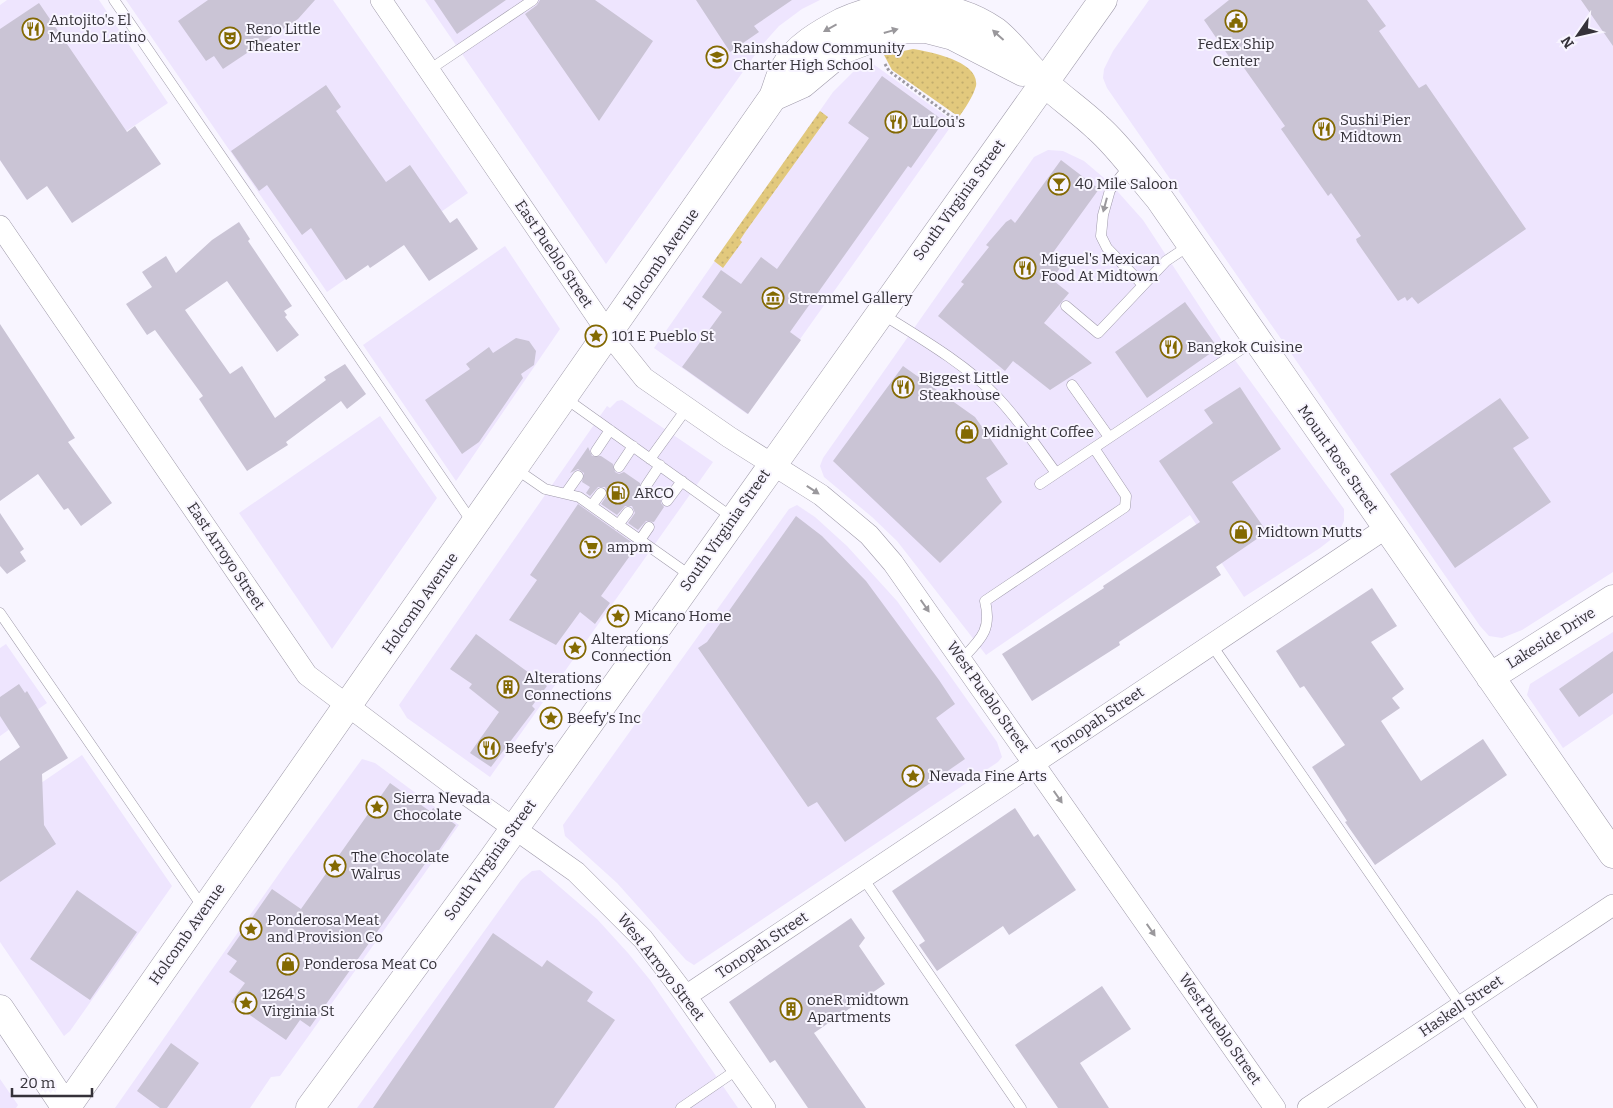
<svg xmlns="http://www.w3.org/2000/svg" width="1613" height="1108" font-family="Bitter,serif">
<style>
.built{fill:#eee5fe}
.grass{fill:url(#grass-dots)}
.building{fill:#cac4d5}
.lines{fill:none;stroke-linecap:round;stroke-linejoin:round}
.lane-casing{stroke:#9f9aaa;stroke-width:11}
.street-casing{stroke:#9f9aaa;stroke-width:22}
.secondary-casing{stroke:#9f9aaa;stroke-width:29}
.primary-casing{stroke:#9f9aaa;stroke-width:29}
.path{stroke:#9c99a2;stroke-width:3;stroke-dasharray:2.5 2.5;stroke-linecap:butt}
.lane{stroke:#fff;stroke-width:10}
.street{stroke:#fff;stroke-width:21}
.secondary{stroke:#fff;stroke-width:28}
.primary{stroke:#fff;stroke-width:28}
.oneway{fill:#9a989c}
.labels{text-anchor:middle;dominant-baseline:central;stroke-width:4;stroke-linejoin:round;paint-order:stroke}
.poi-label{font-size:15px;fill:#353239;stroke:#f8f5ff;text-anchor:start}
.street-label{font-size:15px;fill:#353239;stroke:#f8f5ff}
</style>
<defs>
<pattern id="grass-dots" width="8" height="8" patternUnits="userSpaceOnUse" patternTransform="scale(1.25)"><rect width="8" height="8" fill="#e2c97d"/><path d="M2 2h.1M6 6h.1" fill="none" stroke="#c2ad6d" stroke-width="1.8" stroke-linecap="round"/></pattern>
</defs>
<rect width="100%" height="100%" fill="#f8f5ff"/>
<path class="built" d="M7 0H99L168 103 26 199 0 160V5Z
M126 0H333L468 193 327 292Z
M425 0H820L802 9 779 26 762 45 606 264Z
M1149 0H1613V572L1522 630 1502 638 1489 636 1480 626 1107 88 1103 78 1104 69 1113 51Z
M869 61 954 122 747 414 654 348 833 92 856 69Z
M1048 150 1063 151 1084 161 1110 183 1143 220 1232 356 1344 509V521L1338 534 1320 548 1244 597 1190 515 986 655 897 541 872 517 824 477 820 466 823 458 1034 157Z
M505 246 560 329 456 481 363 345Z
M622 400 713 462 490 777 407 718 399 705 607 406 610 408 617 401Z
M380 416 437 498 332 649 239 513Z
M797 505 815 517 847 546 897 601 997 742 1002 757 998 762 694 965 686 960 617 883 565 836 563 825 789 509Z
M1613 632V714L1563 748 1527 695 1530 684Z
M6 644 47 703 0 736V648Z
M82 755 172 886 70 1031 64 1036 0 942V811Z
M362 759 375 763 459 825 280 1076 271 1077 250 1108H115L290 858Z
M540 870 597 919 628 953 650 980 738 1108H357L521 880 532 871Z
M0 1079 18 1105 16 1108H0Z"/>
<path class="grass" d="M913 49C930 52 980 61 976 86 973 97 965 108 959 117L892 70 884 55Z
M820 111 828 117 746 231 740 240 742 242 723 268 714 261Z"/>
<path class="building" d="M208 0H315L298 19 223 69 214 56 206 61 178 21Z
M434 0H506L457 34Z
M540 0H595L653 41 599 121 525 14 537 5Z
M696 0H792L754 26 759 32 730 52Z
M1229 0H1367L1386 26 1379 31 1419 88 1426 84 1526 229 1418 304 1412 297 1407 301 1405 297 1398 301 1357 242 1356 239 1361 236 1331 193 1328 196 1281 129 1285 126 1237 58 1232 61 1204 20Z
M1581 0H1613V46Z
M39 3 127 132 135 126 161 164 72 223 47 186 27 200 0 160V29Z
M882 76 944 121 911 168 908 166 790 332 801 340 748 414 682 367 722 312 702 297 721 270 741 284 761 257 777 269 869 138 848 123Z
M326 85 341 107 336 111 386 182 410 165 450 223 457 218 478 249 429 281 404 245 370 268 368 265 346 280 311 228 302 235 267 185 259 191 231 151Z
M1061 160 1099 189 1052 254 1064 263 1057 272 1060 275 1054 281 1069 293 1044 323 1092 363 1050 390 1013 361 1005 371 938 316 964 284 961 282 989 247 986 245 1006 222 1011 219 1015 223Z
M239 222 250 239 248 241 292 306 284 311 287 315 285 317 299 335 277 352 227 281 185 310 230 374 242 366 275 418 326 380 324 377 345 364 366 394 347 409 341 401 286 442 288 445 247 471 199 399 203 396 155 330 147 335 126 304 152 287 142 272 166 256 176 273 212 240Z
M1185 302 1218 348 1147 398 1115 352Z
M0 324 75 438 68 442 112 503 81 526 68 508 64 510 38 474 0 501Z
M516 338 529 341 536 351 534 365 521 374 523 378 479 442 462 454 425 400 470 369 466 364 489 347 493 353Z
M903 366 975 417 1008 464 986 478 1002 502 940 563 833 461Z
M1240 387 1281 449 1232 482 1267 532 1216 567 1221 575 1119 642 1120 645 1032 701 1002 654 1104 588 1103 586 1200 522 1159 461 1213 423 1204 410Z
M1500 398 1529 438 1513 448 1551 502 1455 568 1390 474Z
M588 447 592 456H601L613 464 615 472 619 474 624 472 640 483 642 491 646 493 651 491 661 498V503L664 507 654 522 646 521 638 530 628 523 635 513 632 506H625L617 515 601 504 608 494 605 487H598L590 496 586 493 590 487 582 482 584 473 578 469 570 473Z
M578 504 637 546 601 596 610 603 595 624 580 612 556 645 509 620 537 580 530 575Z
M0 513 24 549 20 552 26 561 7 574 0 566Z
M796 516 822 536 866 581 939 680 955 704 936 718 965 759 845 842 817 802 808 807 698 648 707 642Z
M1372 588 1397 626 1371 642 1404 689 1392 698 1400 708 1381 721 1421 781 1483 739 1507 775 1375 865 1345 822 1347 821 1312 767 1345 745 1304 686 1300 688 1276 651Z
M476 634 547 686 532 706 535 709 491 767 470 753 499 712 469 688 472 684 450 669Z
M1613 651V693L1579 717 1559 689Z
M19 684 25 693 27 691 68 758 42 774 44 825 56 844 0 882V761L20 747 0 716V697Z
M390 783 431 812 433 808 456 825 437 853 434 851 310 1027 300 1020 286 1040 231 1002 245 983 229 972 237 961 227 954 272 889 301 909Z
M1015 808 1034 837 1038 834 1076 890 1009 935 1003 926 937 971 919 945 925 941 892 891Z
M77 890 137 932 90 1000 30 959Z
M851 918 865 938 859 946 885 984 814 1033 866 1108H808L775 1060 770 1063 729 1002Z
M493 933 542 967 547 960 593 992 587 1001 615 1020 554 1108H373Z
M1102 986 1131 1029 1080 1063 1109 1108H1058L1015 1045Z
M171 1043 199 1063 167 1108H160L137 1091Z"/>
<g class="lines">
<g class="lane-casing">
<path id="lane" d="M114 0 472 522
M429 70 533 0
M1130 165 1110 190 1103 215 1101 236 1107 248 1143 285
M1066 306 1098 333 1166 261 1190 245
M882 314C919 337 967 365 997 397 1019 420 1037 447 1056 473
M1072 385 1109 437
M565 398 733 518
M596 451 610 430
M650 459 687 408
M619 467 633 446
M516 469 545 489 579 497 691 576
M1040 484 1255 340
M646 486 660 465
M566 493 578 476
M667 501 682 481
M592 505 601 493
M618 525 628 512
M640 540 649 527
M0 613 204 909
M1211 644 1532 1108
M962 659C981 639 992 630 985 601L1125 507 1126 496 1094 448
M863 878 1021 1108
M681 1108 738 1069"/>
</g>
<g class="street-casing">
<path id="street" d="M381 0 608 333 644 378 729 437 821 495 869 535 893 563 1275 1108
M0 226 307 675 457 788 576 872 643 939 686 996 765 1108
M686 996 1386 528
M1308 1108 1613 905"/>
</g>
<g class="secondary-casing">
<path id="secondary" d="M773 97 802 84 844 49 898 29H926L953 36 1023 72
M1490 677 1613 599
M0 1009 66 1108
M66 1108 773 97C777 88 779 77 784 69 796 47 821 33 842 22 890 0 950 0 995 31 1014 46 1027 67 1045 83 1061 98 1080 111 1097 127 1120 147 1139 175 1159 198L1613 854"/>
</g>
<g class="primary-casing">
<path id="primary" d="M310 1108 492 860 1103 0"/>
</g>
<path class="path" d="M885 64 889 71 960 123"/>
<use href="#lane" class="lane"/>
<use href="#street" class="street"/>
<use href="#secondary" class="secondary"/>
<use href="#primary" class="primary"/>
</g>
<defs><path id="oneway-solid" d="M-6-.8H1V-3.2L6.5 0L1 3.2V.8H-6Z" transform="scale(1.25)"/></defs>
<g class="oneway">
<use href="#oneway-solid" transform="translate(830 28) rotate(151)"/>
<use href="#oneway-solid" transform="translate(891 31) rotate(-16)"/>
<use href="#oneway-solid" transform="translate(998 35) rotate(-138)"/>
<use href="#oneway-solid" transform="translate(1105 205) rotate(105)"/>
<use href="#oneway-solid" transform="translate(813 490) rotate(33)"/>
<use href="#oneway-solid" transform="translate(925 606) rotate(55)"/>
<use href="#oneway-solid" transform="translate(1058 797) rotate(55)"/>
<use href="#oneway-solid" transform="translate(1151 930) rotate(55)"/>
</g>
<defs>
<g id="civic-ring" transform="scale(1.125)"><circle r="9.5" fill="#f8f5ff" stroke="#836902" stroke-width="1.5"/><path d="M-.6-6.5H3V-4.5H.6V-3L4-1V1h2V6H-6V1h2V-1L-.6-3ZM-1.2 2.5V6h2.4V2.5Z" fill="#836902"/></g>
<g id="restaurant-ring" transform="scale(1.125)"><circle r="9.5" fill="#f8f5ff" stroke="#836902" stroke-width="1.5"/><path d="M-5-6h1v4h1v-4h1v4h1v-4h1v5L-1.5 .5V6h-2V.5L-5-1ZM5-6V6H3V1.5H1.5Q1.5-4 5-6Z" fill="#836902"/></g>
<g id="theatre-ring" transform="scale(1.125)"><circle r="9.5" fill="#f8f5ff" stroke="#836902" stroke-width="1.5"/><path d="M-5-5.5Q0-4 5-5.5V0Q5 5 0 6Q-5 5-5 0ZM-3.3-2.5H-1v1.5H-3.3ZM1-2.5H3.3v1.5H1ZM-2.8 1Q0 5.5 2.8 1Z" fill="#836902"/></g>
<g id="school-ring" transform="scale(1.125)"><circle r="9.5" fill="#f8f5ff" stroke="#836902" stroke-width="1.5"/><path d="M0-5L7-2L0 1L-7-2ZM-4 1L0 2.5L4 1V4Q0 6-4 4Z" fill="#836902"/></g>
<g id="bar-ring" transform="scale(1.125)"><circle r="9.5" fill="#f8f5ff" stroke="#836902" stroke-width="1.5"/><path d="M-6-5H6L.8 .8V4.5H3.5V6h-7V4.5H-.8V.8Z" fill="#836902"/></g>
<g id="museum-ring" transform="scale(1.125)"><circle r="9.5" fill="#f8f5ff" stroke="#836902" stroke-width="1.5"/><path d="M0-6L6-3V-2H-6V-3ZM-5-1h2V3h-2ZM-1-1h2V3h-2ZM3-1h2V3H3ZM-6 4H6V6H-6Z" fill="#836902"/></g>
<g id="sight-ring" transform="scale(1.125)"><circle r="9.5" fill="#f8f5ff" stroke="#836902" stroke-width="1.5"/><path d="M0-6L1.8-2.2L6-1.7L2.9 1.2L3.7 5.4L0 3.3L-3.7 5.4L-2.9 1.2L-6-1.7L-1.8-2.2Z" fill="#836902"/></g>
<g id="shop-ring" transform="scale(1.125)"><circle r="9.5" fill="#f8f5ff" stroke="#836902" stroke-width="1.5"/><path d="M-5-2.5h2.3a2.7 3.5 0 0 1 5.4 0H5L5.5 6h-11ZM-1.5-2.5h3a1.5 2.3 0 0 0-3 0Z" fill="#836902"/></g>
<g id="fuel-ring" transform="scale(1.125)"><circle r="9.5" fill="#f8f5ff" stroke="#836902" stroke-width="1.5"/><path d="M-5.5-6h7V0h2V4h1.3V-2.5L3-4.5l.8-.8L6-3V5H2.5V1h-1V6h-7ZM-4.2-4.7v3.2H.2V-4.7Z" fill="#836902"/></g>
<g id="supermarket-ring" transform="scale(1.125)"><circle r="9.5" fill="#f8f5ff" stroke="#836902" stroke-width="1.5"/><path d="M-6-5.5h2.5l.6 2H6L4.5 2H-2.5L-4.4-4H-6ZM-1.5 3.2a1.3 1.3 0 1 0 .1 0ZM3 3.2a1.3 1.3 0 1 0 .1 0Z" fill="#836902"/></g>
<g id="building-ring" transform="scale(1.125)"><circle r="9.5" fill="#f8f5ff" stroke="#836902" stroke-width="1.5"/><path d="M-4-6H4V6H1V3H-1V6H-4ZM-2.5-4.3h1.7v1.8h-1.7ZM.8-4.3h1.7v1.8H.8ZM-2.5-1h1.7V.8h-1.7ZM.8-1h1.7V.8H.8Z" fill="#836902"/></g>
</defs>
<g fill-rule="evenodd">
<use href="#civic-ring" x="1236" y="21"/>
<use href="#restaurant-ring" x="33" y="29"/>
<use href="#theatre-ring" x="230" y="38"/>
<use href="#school-ring" x="717" y="57"/>
<use href="#restaurant-ring" x="896" y="122"/>
<use href="#restaurant-ring" x="1324" y="129"/>
<use href="#bar-ring" x="1059" y="184"/>
<use href="#restaurant-ring" x="1025" y="268"/>
<use href="#museum-ring" x="773" y="298"/>
<use href="#sight-ring" x="596" y="336"/>
<use href="#restaurant-ring" x="1171" y="347"/>
<use href="#restaurant-ring" x="903" y="387"/>
<use href="#shop-ring" x="967" y="432"/>
<use href="#fuel-ring" x="618" y="493"/>
<use href="#shop-ring" x="1241" y="532"/>
<use href="#supermarket-ring" x="591" y="547"/>
<use href="#sight-ring" x="618" y="616"/>
<use href="#sight-ring" x="575" y="648"/>
<use href="#building-ring" x="508" y="687"/>
<use href="#sight-ring" x="551" y="718"/>
<use href="#restaurant-ring" x="489" y="748"/>
<use href="#sight-ring" x="913" y="776"/>
<use href="#sight-ring" x="377" y="807"/>
<use href="#sight-ring" x="335" y="866"/>
<use href="#sight-ring" x="251" y="929"/>
<use href="#shop-ring" x="288" y="964"/>
<use href="#sight-ring" x="246" y="1003"/>
<use href="#building-ring" x="791" y="1009"/>
</g>
<g class="labels">
<g class="poi-label">
<text x="49" y="20">Antojito's El<tspan x="49" dy="17">Mundo Latino</tspan></text>
<text x="246" y="29">Reno Little<tspan x="246" dy="17">Theater</tspan></text>
<text x="1236" y="44" text-anchor="middle">FedEx Ship<tspan x="1236" dy="17">Center</tspan></text>
<text x="733" y="48">Rainshadow Community<tspan x="733" dy="17">Charter High School</tspan></text>
<text x="1340" y="120">Sushi Pier<tspan x="1340" dy="17">Midtown</tspan></text>
<text x="912" y="122">LuLou's</text>
<text x="1075" y="184">40 Mile Saloon</text>
<text x="1041" y="259">Miguel's Mexican<tspan x="1041" dy="17">Food At Midtown</tspan></text>
<text x="789" y="298">Stremmel Gallery</text>
<text x="612" y="336">101 E Pueblo St</text>
<text x="1187" y="347">Bangkok Cuisine</text>
<text x="919" y="378">Biggest Little<tspan x="919" dy="17">Steakhouse</tspan></text>
<text x="983" y="432">Midnight Coffee</text>
<text x="634" y="493">ARCO</text>
<text x="1257" y="532">Midtown Mutts</text>
<text x="607" y="547">ampm</text>
<text x="634" y="616">Micano Home</text>
<text x="591" y="639">Alterations<tspan x="591" dy="17">Connection</tspan></text>
<text x="524" y="678">Alterations<tspan x="524" dy="17">Connections</tspan></text>
<text x="567" y="718">Beefy’s Inc</text>
<text x="505" y="748">Beefy's</text>
<text x="929" y="776">Nevada Fine Arts</text>
<text x="393" y="798">Sierra Nevada<tspan x="393" dy="17">Chocolate</tspan></text>
<text x="351" y="857">The Chocolate<tspan x="351" dy="17">Walrus</tspan></text>
<text x="267" y="920">Ponderosa Meat<tspan x="267" dy="17">and Provision Co</tspan></text>
<text x="304" y="964">Ponderosa Meat Co</text>
<text x="262" y="994">1264 S<tspan x="262" dy="17">Virginia St</tspan></text>
<text x="807" y="1000">oneR midtown<tspan x="807" dy="17">Apartments</tspan></text>
</g>
<g class="street-label">
<text transform="translate(959 200) rotate(-54)">South Virginia Street</text>
<text transform="translate(554 254) rotate(56)">East Pueblo Street</text>
<text transform="translate(661 259) rotate(-55)">Holcomb Avenue</text>
<text transform="translate(1338 459) rotate(55)">Mount Rose Street</text>
<text transform="translate(725 530) rotate(-55)">South Virginia Street</text>
<text transform="translate(226 556) rotate(56)">East Arroyo Street</text>
<text transform="translate(420 603) rotate(-55)">Holcomb Avenue</text>
<text transform="translate(1551 638) rotate(-32)">Lakeside Drive</text>
<text transform="translate(988 697) rotate(55)">West Pueblo Street</text>
<text transform="translate(1098 720) rotate(-34)">Tonopah Street</text>
<text transform="translate(490 860) rotate(-54)">South Virginia Street</text>
<text transform="translate(187 934) rotate(-55)">Holcomb Avenue</text>
<text transform="translate(762 945) rotate(-34)">Tonopah Street</text>
<text transform="translate(661 967) rotate(52)">West Arroyo Street</text>
<text transform="translate(1461 1006) rotate(-34)">Haskell Street</text>
<text transform="translate(1220 1029) rotate(55)">West Pueblo Street</text>
</g>
</g>
<g transform="translate(1578 35) rotate(236)" stroke="#f8f5ff" stroke-width="4" paint-order="stroke">
<path d="M0-4L9 19L0 12L-9 19Z" fill="#353239"/>
<text y="-8" font-size="14" font-weight="bold" text-anchor="middle" fill="#353239">N</text>
</g>
<path d="M12 1088v8h80v-8" fill="none" stroke="#353239" stroke-width="2.5"/>
<text x="20" y="1088" font-size="15" fill="#353239" stroke="#f8f5ff" stroke-width="4" paint-order="stroke">20 m</text>
</svg>
